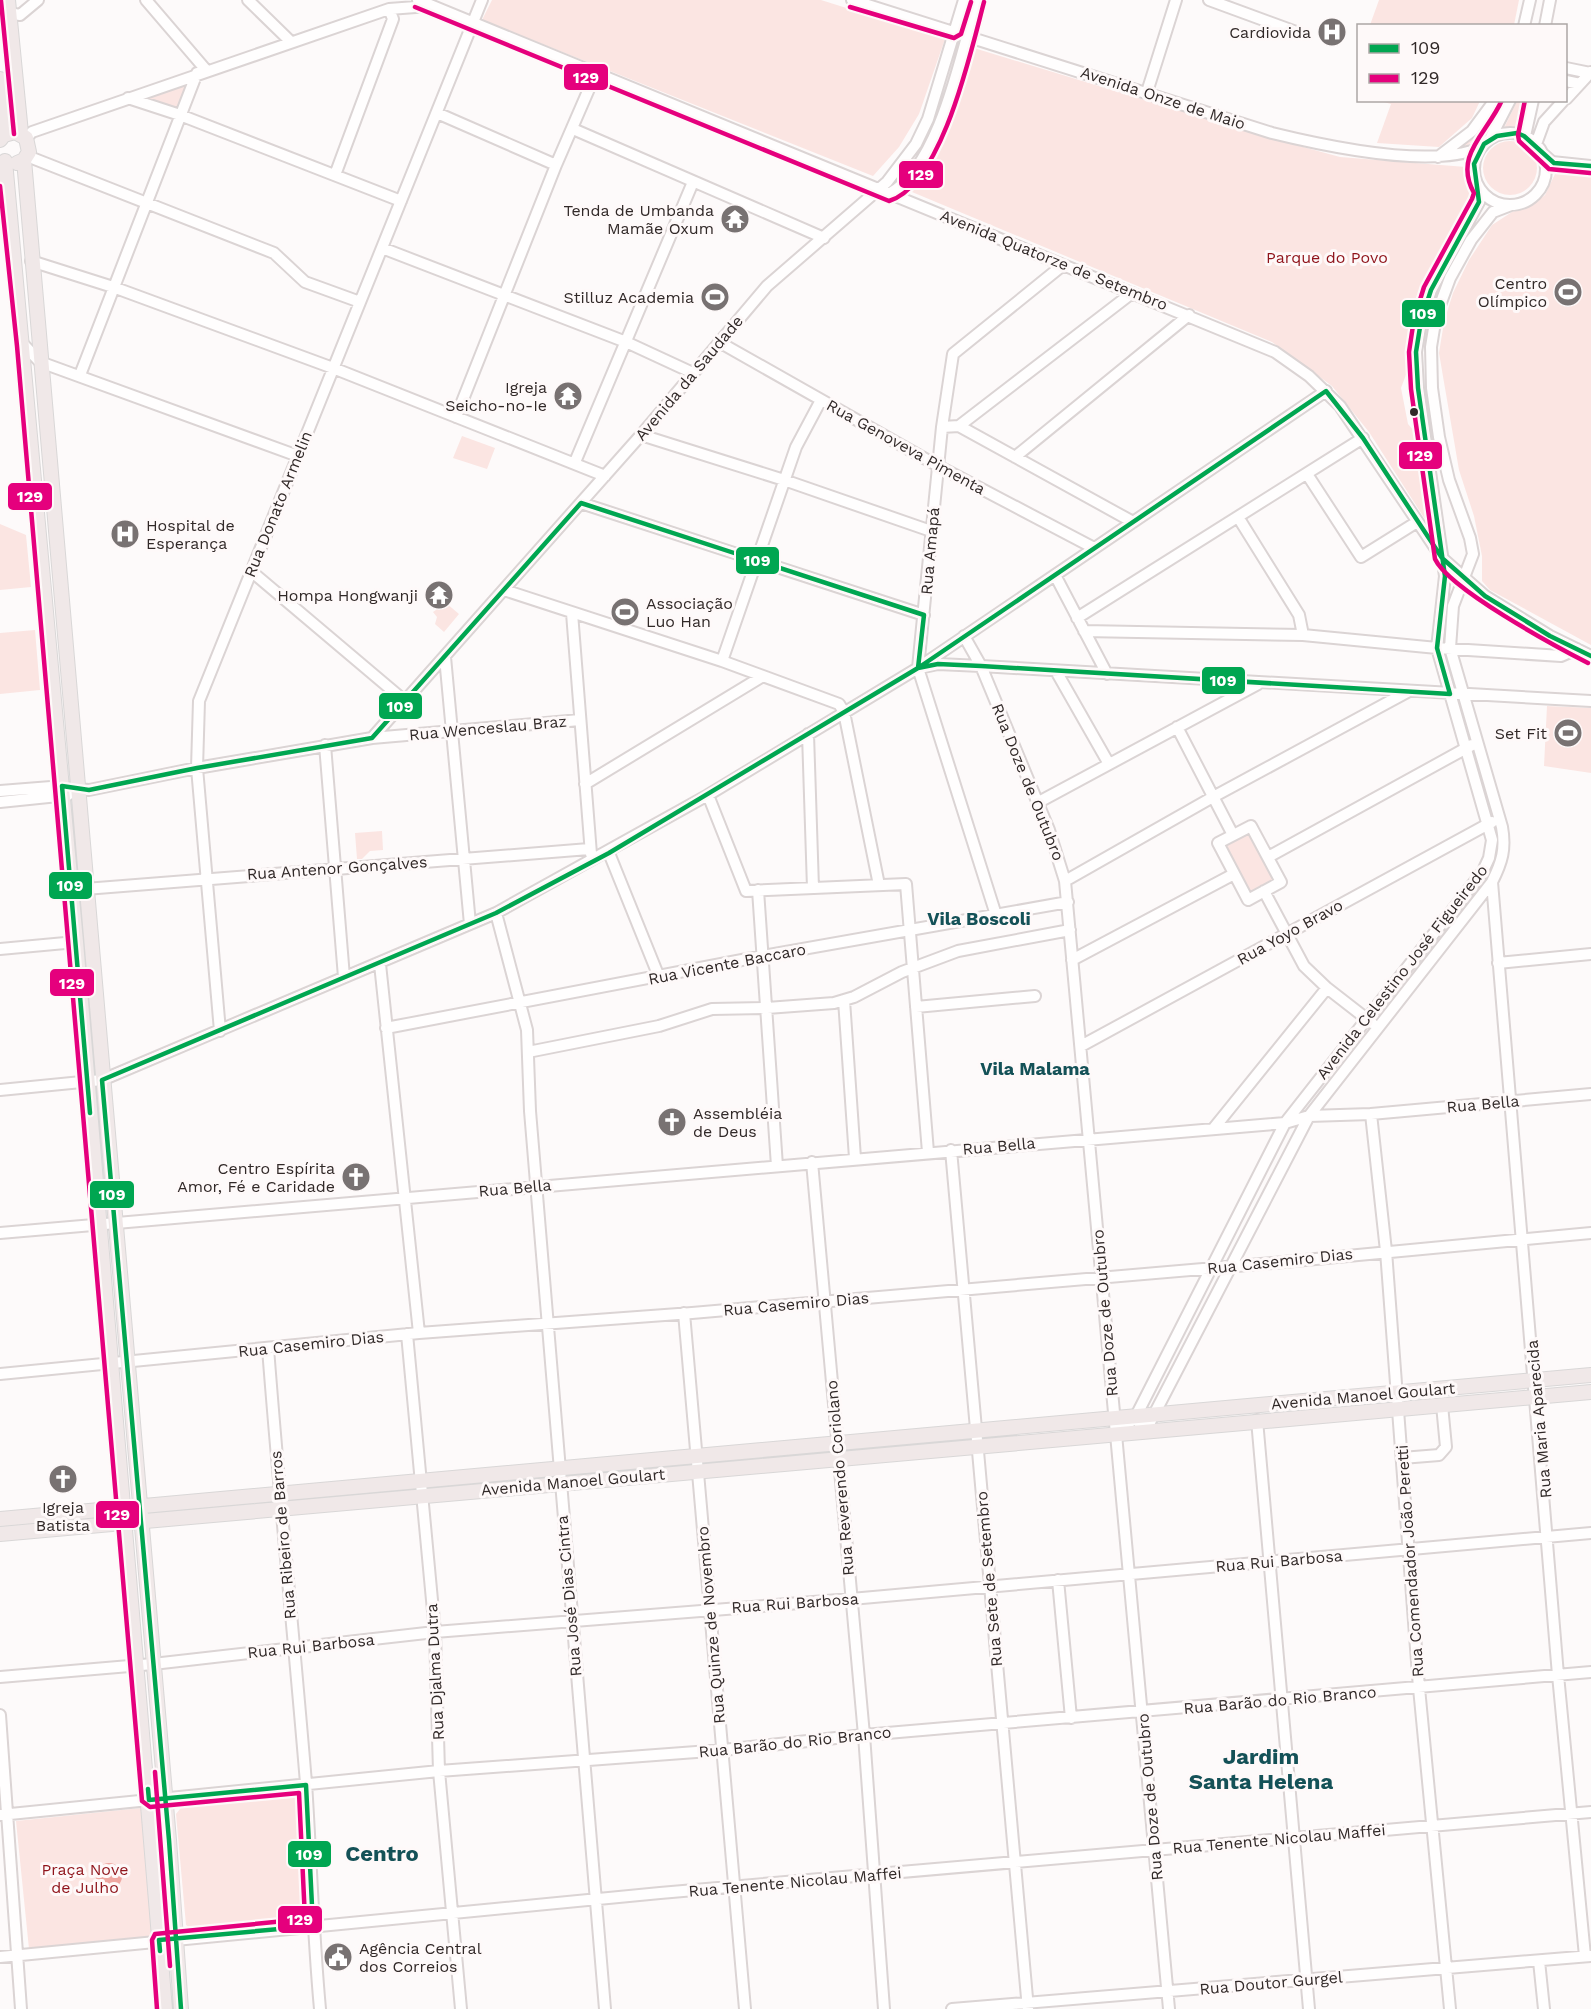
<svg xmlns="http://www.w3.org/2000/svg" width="1591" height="2009" font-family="'Work Sans',sans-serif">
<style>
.green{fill:#fbe5e2}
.water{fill:#eea7a1}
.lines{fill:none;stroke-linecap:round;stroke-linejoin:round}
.minor-casing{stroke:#dbd4d4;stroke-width:14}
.major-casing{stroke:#d9d7d7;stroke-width:16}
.minor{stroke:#fffefe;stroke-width:10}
.major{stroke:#f0e8e8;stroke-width:14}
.bus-1-casing{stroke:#fef9f9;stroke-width:9}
.bus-2-casing{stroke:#fef9f9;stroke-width:9}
.bus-1{stroke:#00a651;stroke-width:4.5}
.bus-2{stroke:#e5007d;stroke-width:4.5}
.bus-dot{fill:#312928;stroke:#fef9f9;stroke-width:2}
.labels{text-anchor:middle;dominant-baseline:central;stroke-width:6;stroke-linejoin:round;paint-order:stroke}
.poi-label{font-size:16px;fill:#312928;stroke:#fef9f9;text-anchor:end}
.street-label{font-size:16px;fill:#312928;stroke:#fef9f9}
.park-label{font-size:16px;fill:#8f141b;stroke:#fef9f9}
.neighbourhood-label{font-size:18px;font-weight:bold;fill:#145157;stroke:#fef9f9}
.district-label{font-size:22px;font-weight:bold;fill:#145157;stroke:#fef9f9}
.line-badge{stroke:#fef9f9;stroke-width:2}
.badge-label{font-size:16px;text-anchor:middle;font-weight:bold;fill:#fff}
</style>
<rect width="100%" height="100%" fill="#fdfafa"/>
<path class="green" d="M492 0H821L945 39 919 114 899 147 873 176 482 20Z
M1379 0H1519L1514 25H1370Z
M974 48 1266 137 1340 157 1466 167 1473 192 1471 205 1434 262 1415 310 1407 372 1401 388 1408 424 1419 437 1432 530 1369 432 1332 386 1272 342 912 192 941 144Z
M197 73 180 115 128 98Z
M1380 101 1480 100V101L1472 118 1439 147 1377 143 1391 104Z
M1497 101H1503C1495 125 1478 144 1453 151Z
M1517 101H1526L1521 127 1504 128Z
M1483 168a27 27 0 1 1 54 0a27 27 0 1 1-54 0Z
M1555 174 1591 176V645L1490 590 1482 581V556L1474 516 1459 470 1439 353 1444 322 1453 293 1469 260 1492 225 1512 212 1531 206 1545 195Z
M462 436 495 448 487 469 453 458Z
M0 524 26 535 31 587 0 590Z
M446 603 459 614 444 632 435 624 437 617 433 612Z
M35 630 40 690 0 694V633Z
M1547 706 1591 708V773L1544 766Z
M382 831 383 850 370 851 362 859H357L355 833Z
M1249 831 1275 880 1250 893 1224 845Z
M288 1793 299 1800 309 1910 301 1920 196 1932 186 1925 176 1814 184 1804Z
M141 1808 154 1936 29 1949 16 1821Z"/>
<path class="water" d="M96 1876a13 13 0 1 1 26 0a13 13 0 1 1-26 0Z"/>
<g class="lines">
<g class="minor-casing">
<path id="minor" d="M146 0 206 70
M248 0 290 41
M418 0 1275 352 1309 376 1340 406 1442 558 1485 596 1550 636 1591 656
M852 0 1272 133C1325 146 1429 169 1480 148
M1209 0 1299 33
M0 6 9 13 20 15 38 0
M1524 26 1530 0
M1545 26 1550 0
M1566 68 1590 73
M1566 81 1580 84
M1147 92 1176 0
M128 98 180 115 401 201
M1566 99 1591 72
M437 113 556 165
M573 129 824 238
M1474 169a36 36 0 1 1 72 0a36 36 0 1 1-72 0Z
M1525 136 1533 100
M1491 137 1510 100
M26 138 32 132 389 9 429 6
M1536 144 1544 122 1564 100
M1543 154 1552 162 1591 166
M27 156 274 253 305 282 360 302
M1438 157 1472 131 1495 100
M335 175 393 19 389 9
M889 194C940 166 961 54 977 0
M382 248 626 342 693 373
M31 261 113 287 333 368 605 476
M719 342 938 466 1094 548
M24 345 40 362 298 456
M80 375 197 73
M456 417 556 165 595 75
M959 426 1132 293
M942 427 959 426 1133 522
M641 435 784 480 931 531
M1015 457 1189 315
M575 462 693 182
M1307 474 1361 557 1417 522
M581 503 924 615
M1238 517 1299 615 1303 635
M251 571 406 702
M1055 575 1107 674
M504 590 722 661 839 704 844 712 879 885
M572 613 591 854
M1077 618 1363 438
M1084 631 1303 635 1437 648 1561 656 1577 649
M964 636 981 666 1049 830 1065 881 1169 2009
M445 657 470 924
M722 661 796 447 821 400
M924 667 938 664 981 666 1591 701
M1056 671 1109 764
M1177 727 1233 835
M808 734 813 888
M372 738 641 435 767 286 887 182 916 144 928 119 964 0
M325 745 344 977
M585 784 763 676
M0 791 51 787 89 790 197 768 372 738 580 720
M708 795 746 891 906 884 928 1152
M0 802 68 795
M1037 803 1258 684
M1251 826 1281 882 1248 900 1218 843Z
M609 853 659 977
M1268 857 1472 745
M1065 881 1213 797 1409 691
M1492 882 1558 1675 1585 1956
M85 889 589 849
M758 890 777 1166
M1264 891 1304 966 1327 988 1372 1023
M496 913 527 1030 530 1111 605 2009
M996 915 918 668 942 427 953 354 1063 265
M0 949 76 942
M1072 960 1234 874
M1498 963 1591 954
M380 964 419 1333
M844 1000 855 1158
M916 1007 1035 996
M386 1028 763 956 1068 902
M220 1031 197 768 199 701 482 0
M1081 1046 1492 822
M528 1052 659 1026 712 1009 767 1008 834 1003 854 997 902 972 958 951 1070 930
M0 1090 102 1080 496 913 708 795 918 668 1326 391
M1371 1114 1386 1251 1419 1688 1450 2009
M1214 1128 1327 988
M951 1150 1028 2009
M812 1162 864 1735 884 2009
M0 1233 1285 1123 1309 1116 1371 1114 1591 1094
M684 1313 745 2009
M407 1334 435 1632 439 1771 461 2009
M268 1348C279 1493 294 1638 306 1783 311 1858 313 1934 320 2009
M0 1374 419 1333 692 1313 1284 1262 1591 1233
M1135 1418 1146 1430 1309 1116 1492 882C1502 862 1506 849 1502 827L1450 648 1453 606 1473 554 1470 538 1449 480 1439 437 1432 388 1431 347 1436 316 1450 278 1471 240 1493 212 1511 205
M1257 1420 1309 2009
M1117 1433 1135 1418 1285 1123 1483 871 1489 858 1492 840 1437 648 1445 576 1418 388 1416 352 1421 321 1431 290 1479 202 1482 192
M1402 1458 1439 1455 1446 1447 1442 1405
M1058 1580 1071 1718
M0 1677 153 1664 435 1632 851 1599 1591 1533
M0 1715 21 2009
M0 1815 439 1771 723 1750 864 1735 1591 1672
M0 1957 660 1893 1591 1812
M1539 1961 1544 2009
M952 2009 1591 1956"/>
</g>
<g class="major-casing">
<path id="major" d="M8 0 21 133
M0 79 3 128 0 139
M0 140 4 135 15 132 26 138 29 152 24 160 17 163
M24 160 169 1840 181 2009
M5 161 76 942 165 2009
M0 1519 1591 1375
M0 1534 1591 1392"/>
</g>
<use href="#minor" class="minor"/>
<use href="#major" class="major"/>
<g class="bus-1-casing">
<path id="bus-1" d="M918 668 938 664 981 666 1450 694 1437 648 1445 576 1418 388 1416 352 1421 321 1431 290 1479 202 1474 164 1484 144 1497 136 1517 133 1524 136 1554 163 1591 166
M90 1113 62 786 89 790 197 768 372 738 581 503 924 615 918 668
M148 1789 149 1800 306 1785 313 1926 159 1940 160 1951
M181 2009 169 1840 102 1080 496 913 609 853 918 668 1326 391 1363 438 1442 558 1485 596 1550 636 1591 656"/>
</g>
<g class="bus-2-casing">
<path id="bus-2" d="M1 1 14 134
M415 7 889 201C942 185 971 51 984 2
M850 7 954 38 961 34 971 2
M1502 100C1487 134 1453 155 1474 193L1472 199 1424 287 1414 319 1409 352 1411 389 1435 559C1449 589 1555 646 1588 663
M1525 100 1518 135 1519 141 1549 169 1590 173
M0 186 17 346 142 1801 150 1807 299 1793 305 1919 155 1934 152 1940 157 2009
M155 1772 170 1966"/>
</g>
<use href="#bus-1" class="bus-1"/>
<use href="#bus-2" class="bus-2"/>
</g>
<defs>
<g id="hospital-disc" transform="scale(1.5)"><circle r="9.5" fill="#787272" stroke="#fef9f9"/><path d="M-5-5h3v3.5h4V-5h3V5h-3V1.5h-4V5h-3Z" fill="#fff"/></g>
<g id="temple-disc" transform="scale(1.5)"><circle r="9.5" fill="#787272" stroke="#fef9f9"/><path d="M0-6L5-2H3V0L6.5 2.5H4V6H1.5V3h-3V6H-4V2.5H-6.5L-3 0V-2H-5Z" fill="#fff"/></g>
<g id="stadium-disc" transform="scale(1.5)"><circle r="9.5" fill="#787272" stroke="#fef9f9"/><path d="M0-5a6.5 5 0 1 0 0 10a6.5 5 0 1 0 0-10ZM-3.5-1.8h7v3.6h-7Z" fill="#fff"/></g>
<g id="church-disc" transform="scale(1.5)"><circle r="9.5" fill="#787272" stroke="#fef9f9"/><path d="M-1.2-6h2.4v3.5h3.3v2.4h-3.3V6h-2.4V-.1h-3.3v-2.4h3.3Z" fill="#fff"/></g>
<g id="civic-disc" transform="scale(1.5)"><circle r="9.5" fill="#787272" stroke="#fef9f9"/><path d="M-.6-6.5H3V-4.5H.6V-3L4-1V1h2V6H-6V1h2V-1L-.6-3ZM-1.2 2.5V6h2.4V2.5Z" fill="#fff"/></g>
</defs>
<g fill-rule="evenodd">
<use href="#hospital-disc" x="1332" y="32"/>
<use href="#temple-disc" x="735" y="219"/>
<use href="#stadium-disc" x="1568" y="292"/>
<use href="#stadium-disc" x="715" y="297"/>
<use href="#temple-disc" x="568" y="396"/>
<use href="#hospital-disc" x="125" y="534"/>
<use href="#temple-disc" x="439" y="595"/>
<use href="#stadium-disc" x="625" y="612"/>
<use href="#stadium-disc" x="1568" y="733"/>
<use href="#church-disc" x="672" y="1122"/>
<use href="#church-disc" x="356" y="1177"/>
<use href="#church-disc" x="63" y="1479"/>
<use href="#civic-disc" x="338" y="1957"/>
</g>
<circle class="bus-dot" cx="1414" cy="412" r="5"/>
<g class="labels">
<g class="poi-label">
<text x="1311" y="32">Cardiovida</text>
<text x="714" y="210">Tenda de Umbanda<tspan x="714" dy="18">Mamãe Oxum</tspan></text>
<text x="1547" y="283">Centro<tspan x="1547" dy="18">Olímpico</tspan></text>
<text x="694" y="297">Stilluz Academia</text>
<text x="547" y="387">Igreja<tspan x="547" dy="18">Seicho-no-Ie</tspan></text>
<text x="146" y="525" text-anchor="start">Hospital de<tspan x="146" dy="18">Esperança</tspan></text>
<text x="418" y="595">Hompa Hongwanji</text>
<text x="646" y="603" text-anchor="start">Associação<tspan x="646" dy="18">Luo Han</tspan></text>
<text x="1547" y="733">Set Fit</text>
<text x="693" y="1113" text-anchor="start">Assembléia<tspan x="693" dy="18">de Deus</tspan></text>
<text x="335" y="1168">Centro Espírita<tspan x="335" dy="18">Amor, Fé e Caridade</tspan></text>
<text x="63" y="1507" text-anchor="middle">Igreja<tspan x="63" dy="18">Batista</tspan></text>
<text x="359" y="1948" text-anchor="start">Agência Central<tspan x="359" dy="18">dos Correios</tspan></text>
</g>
<g class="street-label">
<text transform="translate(1163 98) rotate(18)">Avenida Onze de Maio</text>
<text transform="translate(1054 260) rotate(22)">Avenida Quatorze de Setembro</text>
<text transform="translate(689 378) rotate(-50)">Avenida da Saudade</text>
<text transform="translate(906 447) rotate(29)">Rua Genoveva Pimenta</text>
<text transform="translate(278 504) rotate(-68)">Rua Donato Armelin</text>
<text transform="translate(930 551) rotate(-85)">Rua Amapá</text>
<text transform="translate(488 728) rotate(-5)">Rua Wenceslau Braz</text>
<text transform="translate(1028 782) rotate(68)">Rua Doze de Outubro</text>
<text transform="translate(337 868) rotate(-4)">Rua Antenor Gonçalves</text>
<text transform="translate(1290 932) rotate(-29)">Rua Yoyo Bravo</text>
<text transform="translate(727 964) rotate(-11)">Rua Vicente Baccaro</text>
<text transform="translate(1402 972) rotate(-52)">Avenida Celestino José Figueiredo</text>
<text transform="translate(1483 1104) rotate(-5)">Rua Bella</text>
<text transform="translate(999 1146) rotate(-5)">Rua Bella</text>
<text transform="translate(515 1188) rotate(-5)">Rua Bella</text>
<text transform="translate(1280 1261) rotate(-6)">Rua Casemiro Dias</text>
<text transform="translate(796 1304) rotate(-5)">Rua Casemiro Dias</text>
<text transform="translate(1105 1313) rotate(-95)">Rua Doze de Outubro</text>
<text transform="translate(311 1344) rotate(-6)">Rua Casemiro Dias</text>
<text transform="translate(1363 1396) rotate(-5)">Avenida Manoel Goulart</text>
<text transform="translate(1539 1419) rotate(-95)">Rua Maria Aparecida</text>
<text transform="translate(840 1478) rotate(-95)">Rua Reverendo Coriolano</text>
<text transform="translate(573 1482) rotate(-5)">Avenida Manoel Goulart</text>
<text transform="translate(283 1535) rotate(-95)">Rua Ribeiro de Barros</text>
<text transform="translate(1279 1561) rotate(-5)">Rua Rui Barbosa</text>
<text transform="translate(1410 1561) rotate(-94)">Rua Comendador João Peretti</text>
<text transform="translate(989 1579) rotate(-95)">Rua Sete de Setembro</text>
<text transform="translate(569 1596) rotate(-95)">Rua José Dias Cintra</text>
<text transform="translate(795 1603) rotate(-4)">Rua Rui Barbosa</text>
<text transform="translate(711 1625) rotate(-95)">Rua Quinze de Novembro</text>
<text transform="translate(311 1646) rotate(-6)">Rua Rui Barbosa</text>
<text transform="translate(435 1672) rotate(-93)">Rua Djalma Dutra</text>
<text transform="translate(1280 1700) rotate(-5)">Rua Barão do Rio Branco</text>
<text transform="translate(795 1742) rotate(-6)">Rua Barão do Rio Branco</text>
<text transform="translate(1150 1797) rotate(-95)">Rua Doze de Outubro</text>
<text transform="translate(1279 1839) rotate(-5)">Rua Tenente Nicolau Maffei</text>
<text transform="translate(795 1882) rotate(-5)">Rua Tenente Nicolau Maffei</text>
<text transform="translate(1271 1983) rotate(-5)">Rua Doutor Gurgel</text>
</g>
<g class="park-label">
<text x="1327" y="257">Parque do Povo</text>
<text x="85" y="1869">Praça Nove<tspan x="85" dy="18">de Julho</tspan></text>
</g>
<g class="neighbourhood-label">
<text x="979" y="918">Vila Boscoli</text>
<text x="1035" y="1068">Vila Malama</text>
</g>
<g class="district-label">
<text x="1261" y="1756">Jardim<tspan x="1261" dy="25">Santa Helena</tspan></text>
<text x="382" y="1853">Centro</text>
</g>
</g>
<g class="line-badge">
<rect x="563" y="63" width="46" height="28" rx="6" fill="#e5007d"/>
<rect x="898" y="160" width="46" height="29" rx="6" fill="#e5007d"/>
<rect x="1401" y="299" width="45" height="29" rx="6" fill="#00a651"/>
<rect x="1398" y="441" width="45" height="29" rx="6" fill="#e5007d"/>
<rect x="7" y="482" width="46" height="29" rx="6" fill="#e5007d"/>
<rect x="735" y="546" width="45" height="29" rx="6" fill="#00a651"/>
<rect x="1201" y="666" width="45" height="29" rx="6" fill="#00a651"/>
<rect x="378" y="692" width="45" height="28" rx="6" fill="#00a651"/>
<rect x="48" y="871" width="45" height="29" rx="6" fill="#00a651"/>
<rect x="49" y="968" width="46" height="29" rx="6" fill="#e5007d"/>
<rect x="89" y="1180" width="46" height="29" rx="6" fill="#00a651"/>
<rect x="95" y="1500" width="45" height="29" rx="6" fill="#e5007d"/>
<rect x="287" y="1840" width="45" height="28" rx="6" fill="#00a651"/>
<rect x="277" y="1905" width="46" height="29" rx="6" fill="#e5007d"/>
</g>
<g class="badge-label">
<text x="586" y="83">129</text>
<text x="921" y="180">129</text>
<text x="1423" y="319">109</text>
<text x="1420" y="461">129</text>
<text x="30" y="502">129</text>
<text x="757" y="566">109</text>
<text x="1223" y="686">109</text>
<text x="400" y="712">109</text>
<text x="70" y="891">109</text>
<text x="72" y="989">129</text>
<text x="112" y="1200">109</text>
<text x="117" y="1520">129</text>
<text x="309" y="1860">109</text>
<text x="300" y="1925">129</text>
</g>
<rect x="1357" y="24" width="210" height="78" fill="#fef9f9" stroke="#aca6a5" stroke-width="1.5"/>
<rect x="1369" y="44" width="30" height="9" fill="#00a651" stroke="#aca6a5" stroke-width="1.5"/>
<text x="1411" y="54" font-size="18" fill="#312928">109</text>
<rect x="1369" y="74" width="30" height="9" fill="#e5007d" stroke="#aca6a5" stroke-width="1.5"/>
<text x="1411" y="84" font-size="18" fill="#312928">129</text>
</svg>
